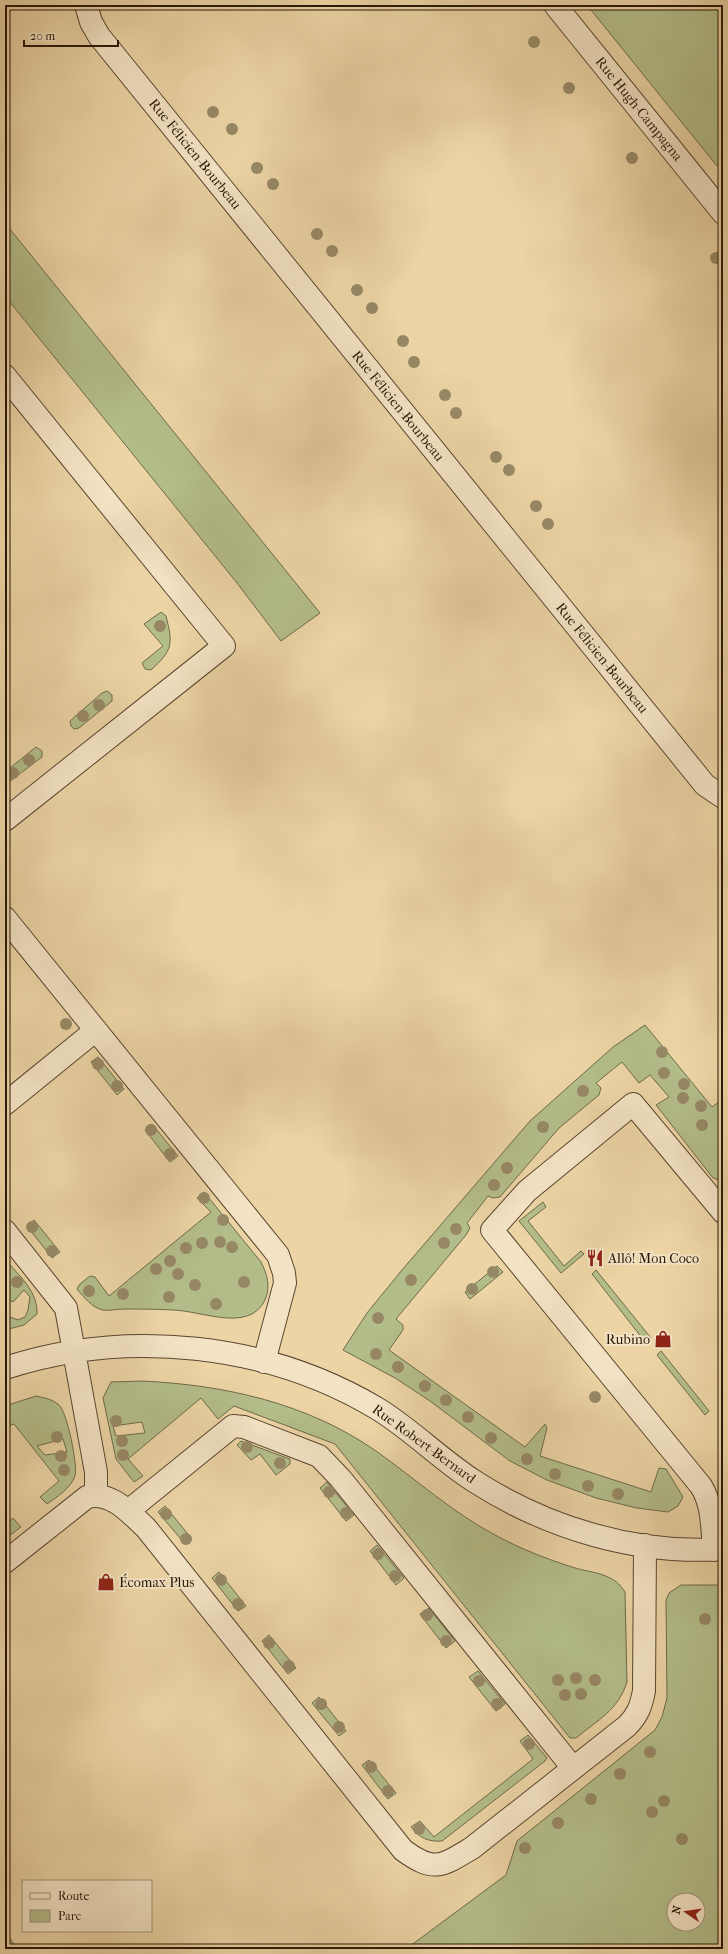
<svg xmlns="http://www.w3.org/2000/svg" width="728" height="1954" font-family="'IM FELL French Canon',serif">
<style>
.green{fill:#b3bd8a;stroke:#6e6a4a;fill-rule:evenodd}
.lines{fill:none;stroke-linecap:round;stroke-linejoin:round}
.minor-casing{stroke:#594630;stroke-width:24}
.minor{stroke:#f3e3c4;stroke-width:22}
.tree{fill:#978865}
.labels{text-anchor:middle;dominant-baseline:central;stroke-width:4;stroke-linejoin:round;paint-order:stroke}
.street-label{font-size:14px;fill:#281709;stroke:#f3e3c4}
.poi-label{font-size:14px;fill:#281709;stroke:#f3e3c4;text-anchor:start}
</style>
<rect width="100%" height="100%" fill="#ecd4a5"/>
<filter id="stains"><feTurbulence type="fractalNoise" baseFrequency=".005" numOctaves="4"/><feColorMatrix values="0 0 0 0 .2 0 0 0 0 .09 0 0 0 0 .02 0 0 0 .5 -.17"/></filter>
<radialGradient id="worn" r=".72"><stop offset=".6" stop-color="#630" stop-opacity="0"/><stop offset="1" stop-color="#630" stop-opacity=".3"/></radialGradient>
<path class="green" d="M587 5H723V161L717 166Z
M5 223 320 613 281 641 237 583 5 296Z
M161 612 166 616C173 644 173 650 151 670L145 669 142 663 163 646 144 624Z
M107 691 112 695V701L79 728 74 729 71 726 70 721 102 693Z
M36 747 42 751V757L5 785V772Z
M645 1025 712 1107 723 1099V1181L713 1178 656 1105 669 1097 650 1075 639 1083 622 1062 596 1083 601 1088 599 1095 559 1128 500 1197 493 1198 488 1196 467 1223 470 1228 466 1235 396 1319 403 1325V1330L389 1350 525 1447 545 1424 547 1428 540 1456 651 1492 659 1468 666 1469 683 1497 678 1506 668 1512 637 1508 596 1498 547 1480 510 1461 430 1401 395 1378 343 1350 367 1313 402 1270 530 1121 613 1047Z
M98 1057 124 1089 117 1095 91 1062Z
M152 1124 178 1156 170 1162 145 1130Z
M204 1192 261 1262C267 1274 271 1286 265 1300 249 1333 203 1311 173 1310 157 1309 141 1309 124 1309 117 1309 110 1311 103 1310 92 1308 84 1297 77 1289L80 1284 90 1276 95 1277 109 1296 211 1212 197 1198Z
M543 1202 546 1207 528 1221 564 1266 581 1251 584 1254 561 1273 519 1221Z
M34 1220 60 1252 52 1258 27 1226Z
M5 1259C19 1276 38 1291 37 1314L24 1325 5 1330V1315L18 1320 25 1317 28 1310 30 1297 24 1290 13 1302 5 1297Z
M497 1266 503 1272 470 1299 465 1292Z
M596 1270 651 1338 646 1343 592 1274Z
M661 1351 709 1411 705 1415 657 1355Z
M142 1381C225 1385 307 1403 376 1451 417 1480 453 1513 497 1536 521 1549 547 1559 572 1567 584 1571 599 1572 610 1578 617 1581 621 1586 625 1592L627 1682C618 1710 598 1720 576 1738H570L335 1444 234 1406 218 1419 201 1398 128 1459 143 1476 134 1482 116 1459 103 1398 111 1382ZM142 1422 145 1433 116 1436 113 1426Z
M36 1396C45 1398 52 1399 59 1405 67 1412 78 1465 75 1476 70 1489 58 1496 47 1504L40 1497 59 1481 14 1424 5 1427V1406ZM63 1439 67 1452 45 1455 37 1446Z
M241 1441 290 1459V1464L276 1475 260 1454 251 1460 237 1445Z
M327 1482 354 1515 346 1521 320 1488Z
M165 1506 192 1539 185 1544 158 1512Z
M13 1518 21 1527 5 1539V1525Z
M377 1545 404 1578 396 1585 370 1551Z
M219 1572 246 1606 238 1611 212 1578Z
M681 1585H723V1949H406L506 1875 517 1841 655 1730 662 1717 667 1698 666 1600 669 1593ZM674 1900H698V1924H674Z
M429 1608 455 1641 446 1648 420 1614Z
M269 1635 296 1668 288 1674 262 1641Z
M478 1671 505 1704 496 1711 469 1677Z
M319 1697 346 1731 339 1736 312 1703Z
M528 1735 547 1758 545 1761 442 1841C428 1842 420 1838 411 1827L420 1821 434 1837 533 1759 520 1741Z
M369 1760 396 1793 388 1799 362 1765Z
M5 1932 18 1949H19H5Z"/>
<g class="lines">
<g class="minor-casing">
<path id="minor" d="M86 5 91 22 99 36 705 785 723 797
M555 5 723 213
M5 376 224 646 5 820
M5 918 278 1255 284 1273 285 1283 264 1362
M5 1104 96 1030
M5 1231 66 1308 96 1472V1495
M5 1368C127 1328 268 1343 378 1409 412 1430 440 1459 474 1481 547 1528 636 1555 723 1549
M128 1511 233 1426 244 1427 319 1456 341 1479 573 1768
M714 1550C712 1528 713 1505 701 1486L492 1230 527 1191 633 1104 723 1212
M5 1562 87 1497C111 1491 129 1512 146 1528L403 1850C434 1873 442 1866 472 1848L627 1726C638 1715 641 1706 644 1691L645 1545"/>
</g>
<use href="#minor" class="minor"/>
</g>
<g class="tree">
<circle cx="534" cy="42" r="6"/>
<circle cx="569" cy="88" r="6"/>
<circle cx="213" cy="112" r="6"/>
<circle cx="232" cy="129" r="6"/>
<circle cx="632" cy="158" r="6"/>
<circle cx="257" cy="168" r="6"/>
<circle cx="273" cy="184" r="6"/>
<circle cx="317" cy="234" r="6"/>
<circle cx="332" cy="251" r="6"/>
<circle cx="716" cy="258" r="6"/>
<circle cx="357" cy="290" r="6"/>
<circle cx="372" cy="308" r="6"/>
<circle cx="403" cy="341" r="6"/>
<circle cx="414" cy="362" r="6"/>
<circle cx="445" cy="395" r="6"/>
<circle cx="456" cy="413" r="6"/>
<circle cx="496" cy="457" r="6"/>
<circle cx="509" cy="470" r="6"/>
<circle cx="536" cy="506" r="6"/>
<circle cx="548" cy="524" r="6"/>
<circle cx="160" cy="626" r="6"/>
<circle cx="99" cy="705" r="6"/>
<circle cx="83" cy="716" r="6"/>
<circle cx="29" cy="760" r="6"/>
<circle cx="13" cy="773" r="6"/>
<circle cx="66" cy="1024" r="6"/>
<circle cx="662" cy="1052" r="6"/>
<circle cx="98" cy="1064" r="6"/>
<circle cx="664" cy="1073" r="6"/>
<circle cx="684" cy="1084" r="6"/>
<circle cx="117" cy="1086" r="6"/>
<circle cx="583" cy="1091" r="6"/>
<circle cx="683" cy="1098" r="6"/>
<circle cx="701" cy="1106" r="6"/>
<circle cx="702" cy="1125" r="6"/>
<circle cx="543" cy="1127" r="6"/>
<circle cx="151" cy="1130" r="6"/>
<circle cx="170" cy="1154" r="6"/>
<circle cx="507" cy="1168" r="6"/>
<circle cx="494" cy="1185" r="6"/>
<circle cx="204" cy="1198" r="6"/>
<circle cx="223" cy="1220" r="6"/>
<circle cx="32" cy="1227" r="6"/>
<circle cx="456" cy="1229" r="6"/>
<circle cx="220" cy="1242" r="6"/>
<circle cx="202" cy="1243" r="6"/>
<circle cx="444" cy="1243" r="6"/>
<circle cx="232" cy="1247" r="6"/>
<circle cx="186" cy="1248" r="6"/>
<circle cx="52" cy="1251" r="6"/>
<circle cx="170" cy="1261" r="6"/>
<circle cx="156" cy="1269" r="6"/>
<circle cx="493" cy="1272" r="6"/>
<circle cx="178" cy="1274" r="6"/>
<circle cx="411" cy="1280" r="6"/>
<circle cx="17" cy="1282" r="6"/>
<circle cx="244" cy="1282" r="6"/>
<circle cx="195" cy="1285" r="6"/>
<circle cx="472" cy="1289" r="6"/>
<circle cx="89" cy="1291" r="6"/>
<circle cx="123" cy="1294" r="6"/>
<circle cx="169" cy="1297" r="6"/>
<circle cx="216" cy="1304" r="6"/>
<circle cx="378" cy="1318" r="6"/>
<circle cx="376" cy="1354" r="6"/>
<circle cx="398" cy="1367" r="6"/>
<circle cx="425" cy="1386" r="6"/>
<circle cx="595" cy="1397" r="6"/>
<circle cx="446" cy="1400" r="6"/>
<circle cx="468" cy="1417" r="6"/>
<circle cx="116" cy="1421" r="6"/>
<circle cx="57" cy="1437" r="6"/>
<circle cx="491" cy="1438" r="6"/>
<circle cx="122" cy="1441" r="6"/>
<circle cx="247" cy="1447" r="6"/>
<circle cx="123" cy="1455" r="6"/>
<circle cx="61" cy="1456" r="6"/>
<circle cx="527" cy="1459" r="6"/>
<circle cx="280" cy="1463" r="6"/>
<circle cx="64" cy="1470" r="6"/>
<circle cx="555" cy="1474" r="6"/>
<circle cx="588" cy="1486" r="6"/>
<circle cx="329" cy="1492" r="6"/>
<circle cx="618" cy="1494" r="6"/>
<circle cx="346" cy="1513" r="6"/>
<circle cx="166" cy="1514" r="6"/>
<circle cx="186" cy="1539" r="6"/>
<circle cx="378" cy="1554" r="6"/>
<circle cx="395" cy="1576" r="6"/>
<circle cx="221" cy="1580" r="6"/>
<circle cx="238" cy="1604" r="6"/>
<circle cx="427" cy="1615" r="6"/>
<circle cx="705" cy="1619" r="6"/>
<circle cx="446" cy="1641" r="6"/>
<circle cx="269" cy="1643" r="6"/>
<circle cx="289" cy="1666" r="6"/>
<circle cx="576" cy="1678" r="6"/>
<circle cx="558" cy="1680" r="6"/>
<circle cx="595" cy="1680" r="6"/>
<circle cx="479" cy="1681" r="6"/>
<circle cx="581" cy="1694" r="6"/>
<circle cx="565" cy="1695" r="6"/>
<circle cx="321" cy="1704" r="6"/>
<circle cx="497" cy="1704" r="6"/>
<circle cx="339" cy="1727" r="6"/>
<circle cx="529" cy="1744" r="6"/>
<circle cx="650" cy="1752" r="6"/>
<circle cx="371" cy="1767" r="6"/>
<circle cx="620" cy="1774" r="6"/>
<circle cx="388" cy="1791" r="6"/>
<circle cx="591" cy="1799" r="6"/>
<circle cx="664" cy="1801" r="6"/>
<circle cx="652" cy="1812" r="6"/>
<circle cx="558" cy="1823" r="6"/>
<circle cx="419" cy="1829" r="6"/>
<circle cx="682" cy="1839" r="6"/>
<circle cx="525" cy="1848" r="6"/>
</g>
<defs>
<g id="restaurant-bare" transform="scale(1.38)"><path d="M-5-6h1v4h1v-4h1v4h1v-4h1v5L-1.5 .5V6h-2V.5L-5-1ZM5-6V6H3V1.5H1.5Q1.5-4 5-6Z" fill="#8f2418" stroke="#f3e3c4" stroke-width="2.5" paint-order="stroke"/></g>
<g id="shop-bare" transform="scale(1.38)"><path d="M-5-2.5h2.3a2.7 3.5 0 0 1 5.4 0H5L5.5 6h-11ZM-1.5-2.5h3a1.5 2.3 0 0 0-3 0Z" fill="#8f2418" stroke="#f3e3c4" stroke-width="2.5" paint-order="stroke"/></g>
</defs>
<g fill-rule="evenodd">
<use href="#restaurant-bare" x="595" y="1258"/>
<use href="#shop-bare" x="663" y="1339"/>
<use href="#shop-bare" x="106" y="1582"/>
</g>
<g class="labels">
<g class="street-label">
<text transform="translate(639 109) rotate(51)">Rue Hugh-Campagna</text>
<text transform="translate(195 154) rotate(51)">Rue Félicien-Bourbeau</text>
<text transform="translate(398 406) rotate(51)">Rue Félicien-Bourbeau</text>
<text transform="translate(602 658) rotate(51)">Rue Félicien-Bourbeau</text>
<text transform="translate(424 1444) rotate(36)">Rue Robert-Bernard</text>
</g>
<g class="poi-label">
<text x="608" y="1258">Allô! Mon Coco</text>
<text x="650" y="1339" text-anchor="end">Rubino</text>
<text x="119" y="1582">Écomax Plus</text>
</g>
</g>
<rect width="728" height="1954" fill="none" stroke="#ecd4a5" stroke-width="20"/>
<rect x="6" y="6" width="716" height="1942" fill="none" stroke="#281709" stroke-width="2"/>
<rect x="10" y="10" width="708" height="1934" fill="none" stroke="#281709"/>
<rect x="22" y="1880" width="130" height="52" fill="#f3e3c4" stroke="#a29179"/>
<rect x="30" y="1893" width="20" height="6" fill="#f3e3c4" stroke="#a29179"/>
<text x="58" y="1900" font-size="12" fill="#281709">Route</text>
<rect x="30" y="1910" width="20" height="12" fill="#b3bd8a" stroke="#a29179"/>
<text x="58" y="1920" font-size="12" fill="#281709">Parc</text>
<g transform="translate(686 1912) rotate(283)"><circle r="19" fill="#f3e3c4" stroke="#a29179"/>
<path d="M0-3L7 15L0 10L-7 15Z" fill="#8f2418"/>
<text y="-6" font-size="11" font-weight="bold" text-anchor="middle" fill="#281709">N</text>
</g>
<path d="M24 40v6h94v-6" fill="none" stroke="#281709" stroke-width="2"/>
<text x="30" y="40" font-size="12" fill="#281709" stroke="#f3e3c4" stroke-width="3" paint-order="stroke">20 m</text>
<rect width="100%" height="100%" filter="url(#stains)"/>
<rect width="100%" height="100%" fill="url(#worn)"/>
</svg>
